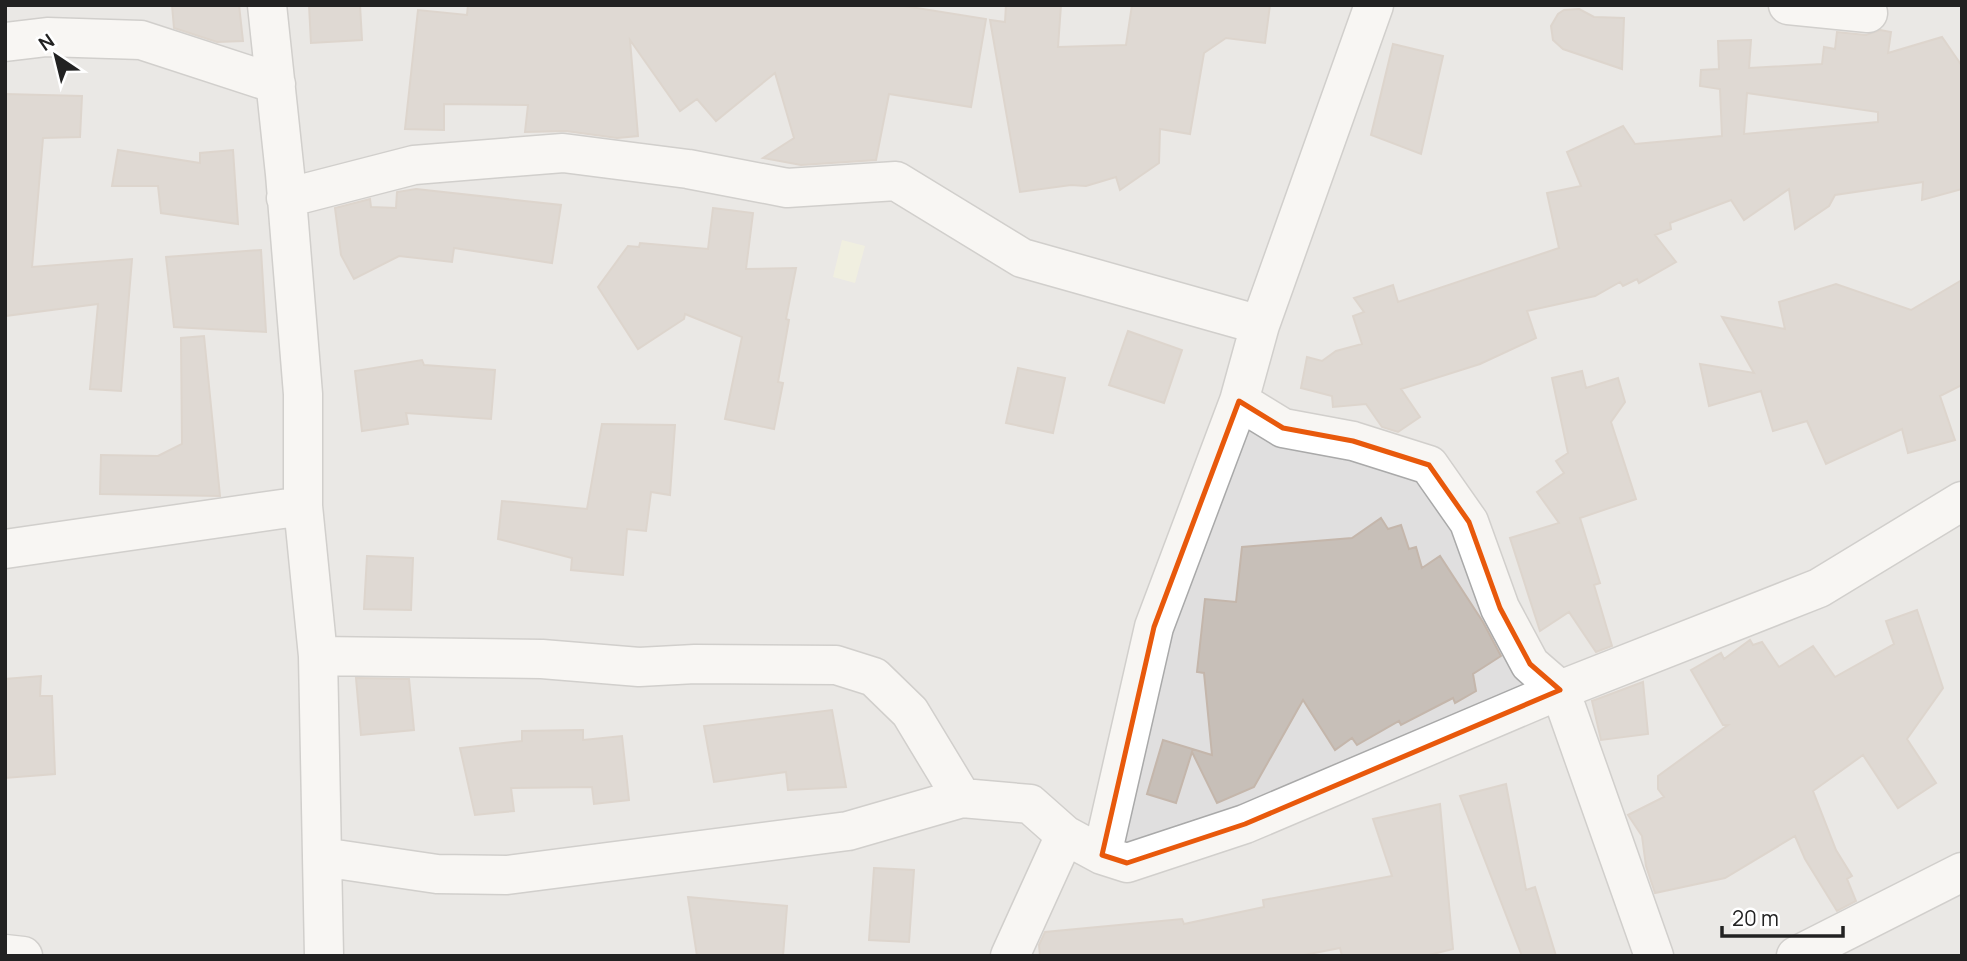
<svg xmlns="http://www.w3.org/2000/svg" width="1967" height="961" font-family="Manrope,sans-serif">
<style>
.residential{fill:#e0dfdf}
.farmland{fill:#eef0d5}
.building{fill:#c7bfb8;stroke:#c4b6ab;stroke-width:2;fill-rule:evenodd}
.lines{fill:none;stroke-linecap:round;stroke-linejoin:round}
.minor-casing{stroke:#a9a9a9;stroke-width:41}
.minor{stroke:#fff;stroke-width:38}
.marked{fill:none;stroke:#e8590c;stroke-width:5;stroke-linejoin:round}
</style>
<rect width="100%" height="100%" fill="#f2efe9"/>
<path class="residential" d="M5 5H1962V956H5Z"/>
<path class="farmland" d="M842 240 865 246 855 283 833 277Z"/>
<path class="building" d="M172 5H239L243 41 217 42 174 28Z
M309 5H360L362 40 311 43Z
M468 5H898L986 19 971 107 889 94 876 160 801 165 763 158 794 138 775 73 716 121 697 99 680 111 630 40 638 136 617 138 566 131 525 132 528 105 444 104V130L405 129 418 10 467 15Z
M1006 5H1061L1058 47 1126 45 1132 5H1270L1265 43 1226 38 1204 53 1190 134 1160 129 1159 163 1120 190 1116 177 1086 186 1071 185 1020 192 990 20 1005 22Z
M1579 9 1594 17 1624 18 1622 69 1563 49 1553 40 1551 26 1558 14 1564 10Z
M1880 30 1891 32 1888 53 1942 37 1962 66V189L1922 200 1923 182 1835 195 1829 206 1795 229 1789 189 1744 220 1731 200 1670 223 1671 229 1655 235 1676 262 1639 283 1637 279 1623 286 1620 282 1595 296 1527 311 1536 338 1480 364 1401 389 1420 417 1398 432 1382 427 1366 404 1333 407 1332 396 1301 388 1307 357 1322 361 1336 351 1362 344 1353 316 1364 312 1354 298 1393 285 1398 302 1559 248 1547 193 1581 186 1567 152 1623 126 1635 144 1722 136 1720 89 1700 86 1701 70 1719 69 1718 41 1751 40 1749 68 1822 64 1824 47 1835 49 1837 32 1866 35ZM1747 93 1878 112V122L1744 134Z
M1393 44 1443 56 1421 154 1371 135Z
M5 94 82 96 80 137 43 138 32 267 132 259 121 391 90 389 98 304 5 316Z
M118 150 200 163V153L233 150 238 224 161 213 158 186H112Z
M416 189 561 205 552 263 454 248 452 262 399 256 354 279 341 255 335 208 370 199 371 207 396 208 397 192Z
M713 208 753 213 746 269 796 268 786 319 789 320 778 382 783 383 774 429 725 419 742 337 685 314 684 319 638 349 598 287 628 246 639 247 640 243 708 249Z
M261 250 266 332 174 327 166 257Z
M1962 280V385L1940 396 1955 440 1908 453 1902 429 1826 464 1807 421 1773 431 1761 391 1709 406 1700 364 1754 373 1722 317 1785 329 1779 302 1836 284 1911 310Z
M1128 331 1182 350 1164 403 1109 385Z
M204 336 220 496 100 494 101 455 158 456 182 444 181 338Z
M422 360 424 365 495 370 491 419 406 413 408 424 362 431 355 371Z
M1018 368 1065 378 1053 433 1006 423Z
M1582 371 1586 388 1618 378 1625 402 1611 422 1636 499 1580 518 1600 583 1594 585 1612 646 1596 652 1569 612 1540 631 1510 538 1559 523 1537 492 1564 473 1556 461 1568 453 1552 378Z
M602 424 675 425 670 495 651 492 646 531 627 529 623 575 571 570 572 558 498 539 502 501 587 509Z
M1381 518 1388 529 1401 525 1409 549 1416 547 1422 568 1440 556 1483 622 1501 656 1473 674 1476 691 1455 703 1453 698 1401 725 1399 721 1357 745 1352 738 1335 750 1303 700 1254 787 1217 803 1192 752 1176 803 1147 794 1163 740 1212 755 1204 673 1197 672 1205 599 1236 602 1242 547 1352 538Z
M367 556 413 558 411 610 364 609Z
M1917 610 1943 688 1907 739 1936 783 1898 808 1863 755 1813 791 1836 850 1852 876 1847 879 1856 901 1837 911 1805 859 1795 836 1725 878 1655 893 1646 866 1642 836 1628 815 1664 797 1658 789V776L1728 725H1723L1691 670 1721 653 1724 659 1750 640 1753 645 1762 642 1779 667 1813 646 1835 677 1894 644 1886 621Z
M41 676 40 696H52L55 774 5 778V679Z
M356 678 409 679 414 730 361 735Z
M1643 682 1648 734 1601 740 1592 701Z
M832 710 846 787 788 790 786 772 714 782 704 726Z
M583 730V740L622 736 629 800 594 804 592 787 511 788 514 811 475 815 460 748 522 741V731Z
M1506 784 1526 890 1535 887 1556 956H1522L1460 796Z
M1440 804 1453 949 1425 956H1342L1340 948 1299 956H1040L1039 945 1045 932 1182 919 1184 924 1264 907 1263 900 1392 876 1373 819Z
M874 868 914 870 909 942 869 940Z
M688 897 787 906 783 956H697Z"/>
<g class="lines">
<g class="minor-casing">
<path id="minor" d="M267 5 285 174 303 394V506L318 656 324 956
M1788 5 1868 13
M5 42 47 37 141 40 276 84
M286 198 414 165 563 153 688 169 787 188 896 181 1022 258 1260 325
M1239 401 1283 428 1353 441 1429 465 1469 522 1500 608 1530 664 1560 690 1654 956
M5 549 303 506
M318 656 542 659 639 667 695 664 836 665 874 677 910 712 962 798
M1102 855 1154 627 1239 401 1260 325 1374 5
M322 857 437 874 507 875 848 831 962 798 1030 804 1065 835 1102 855 1127 863 1245 824 1560 690 1819 588 1962 501
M5 954 23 956
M1010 956 1065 835
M1796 956 1962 872"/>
</g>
<use href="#minor" class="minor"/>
</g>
<path d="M0 0H1967V961H0ZM1239 401 1283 428 1353 441 1429 465 1469 522 1500 608 1530 664 1560 690 1245 824 1127 863 1102 855 1154 627Z" fill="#f2efe9" fill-opacity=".55" fill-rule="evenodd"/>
<path class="marked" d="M1239 401 1283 428 1353 441 1429 465 1469 522 1500 608 1530 664 1560 690 1245 824 1127 863 1102 855 1154 627Z"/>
<rect width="1967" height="961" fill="none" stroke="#222222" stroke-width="14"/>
<g transform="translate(56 56) rotate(325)" stroke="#ffffff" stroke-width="5" paint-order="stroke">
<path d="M0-5L12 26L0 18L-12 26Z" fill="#222222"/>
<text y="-10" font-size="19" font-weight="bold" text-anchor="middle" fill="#222222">N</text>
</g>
<path d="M1722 926v10h121v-10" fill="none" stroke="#222222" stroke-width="3.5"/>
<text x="1732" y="926" font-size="21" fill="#222222" stroke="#ffffff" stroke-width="5" paint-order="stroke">20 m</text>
</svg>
